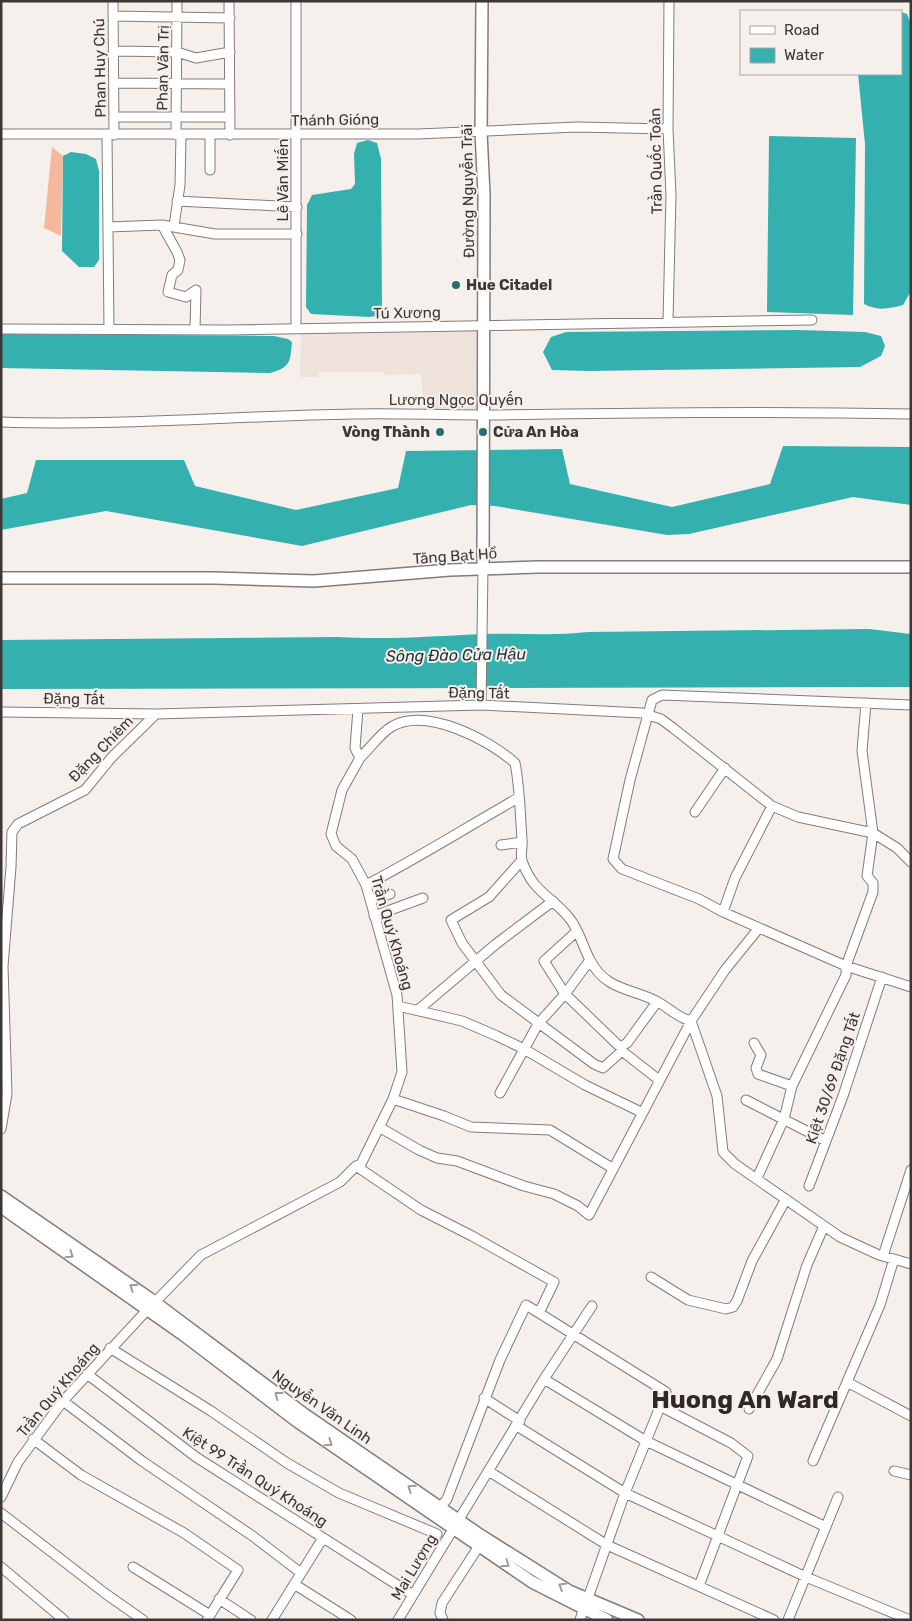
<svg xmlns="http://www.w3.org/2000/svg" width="912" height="1621" font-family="Rubik,sans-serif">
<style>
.built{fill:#efe2db}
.green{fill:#f5b89d}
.water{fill:#34b0ae}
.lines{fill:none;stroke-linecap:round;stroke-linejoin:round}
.minor-casing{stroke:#827c7a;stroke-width:11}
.major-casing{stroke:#827c7a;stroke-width:14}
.minor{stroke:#fff;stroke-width:9}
.major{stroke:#fff;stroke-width:11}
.oneway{stroke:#9c9b9a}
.poi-dot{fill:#246f6e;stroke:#f6f0ed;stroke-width:2}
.labels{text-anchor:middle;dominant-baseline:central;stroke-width:4;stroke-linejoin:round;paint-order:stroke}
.street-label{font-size:15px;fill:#3a3736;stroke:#f6f0ed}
.poi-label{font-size:15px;font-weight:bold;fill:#3a3736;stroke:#f6f0ed;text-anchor:start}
.water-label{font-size:16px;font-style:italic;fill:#1d3231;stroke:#f6f0ed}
.town-label{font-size:25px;font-weight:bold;fill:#2e2927;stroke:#f6f0ed}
</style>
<rect width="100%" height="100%" fill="#f6f0ed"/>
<path class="built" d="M476 328V409H424L421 374 384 375 383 372H319V377H300L301 334Z"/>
<path class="green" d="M52 147 63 156 61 236 44 228Z"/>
<path class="water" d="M901 12 907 14 911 24V291L903 305C888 309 878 311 864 304L865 144 858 74H901Z
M769 136 856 138 853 315 767 312Z
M368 140 377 143 381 159 382 309 377 316 369 317 311 314 306 307 307 205 312 195 351 189 355 184 354 154 357 143Z
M71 152 86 154 96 159 99 171V260L94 267H79L62 251 63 156Z
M799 330 865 332 881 336 885 346 881 356 860 367 588 371 552 370 543 352 551 337 566 332Z
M1 334 274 336 288 339 292 342C290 362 291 367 270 373L1 368Z
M783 446 911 447V505L853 497 689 534 667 535 495 506 471 505 302 546 106 511 1 530V499L27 493 36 460H184L195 486 296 510 398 488 406 451 562 449 570 484 672 507 770 484Z
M869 629 911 634V687L1 689V640L338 637C389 640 435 636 486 634 520 633 554 636 588 632Z"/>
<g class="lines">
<g class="minor-casing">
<path id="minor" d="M113 1 114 135
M229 1 230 135
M296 1V328
M113 16 230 18
M115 51 177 52 196 58 230 52
M115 83 229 84
M115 117H230
M1 134H418L577 127 668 129
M107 135 109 329
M176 135 177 1
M210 135V170
M177 201 297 207
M162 225 177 252 180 260 178 270 172 275 168 292 186 297 196 290
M174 226 180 185 181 135
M108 227 162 225 215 234H297
M668 321 671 195 668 129 669 1
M1 329 230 330 812 320
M195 329 196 290
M1 422C119 426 236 416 353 414 397 413 441 415 486 415 627 413 769 411 911 414
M481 705 483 568
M911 705 662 695 652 700 630 780 613 859 622 869 699 899 723 912 846 966 911 987
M1 712 156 714 481 705 642 713 661 719 673 728 772 806 798 817 873 833 897 848 911 862
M360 758C370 748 380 734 391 727 426 706 489 740 515 763 520 788 520 813 522 839 523 846 520 855 522 861 534 894 551 895 570 919 579 930 583 947 590 960 606 991 632 988 658 1002 669 1008 680 1019 691 1021L717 1096 723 1152 735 1164 840 1237 879 1255 911 1264
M695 812 725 768
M501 845 522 842
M522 860 489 897 451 920 462 943 501 995 594 1064 603 1068 622 1051 659 1080
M366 885C418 858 467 827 518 798
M370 900 390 894
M723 912 735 878 772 806
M374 916 423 898
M576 932 544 961 565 994 618 1045 622 1046 627 1043 657 1002
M398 1006 462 1021 497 1036 524 1049 585 1085 641 1112
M418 1010 496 944 553 901
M754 1043 761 1055 756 1068 758 1074 792 1086
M500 1093 538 1024 565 994 590 960
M393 1099 444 1116 471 1127 550 1130 612 1168
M746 1100 826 1141
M379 1127 419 1150 437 1158 457 1161 524 1186 554 1194 578 1206 589 1215 691 1021 725 970 759 928
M1 1129 7 1094 3 966 11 867 12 832 18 824 85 790 112 757 156 714
M356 1166 421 1210 472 1236 554 1282 539 1313 526 1305 500 1360 447 1499 440 1508
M757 1178 784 1119 792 1086 846 975V966L873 892V883L867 876 873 833 862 751 866 703
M809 1186 843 1096 882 977
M883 1256 911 1170
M651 1277 688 1300 726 1309 733 1307 737 1301 752 1261 786 1199
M155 1302 201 1255 340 1182 356 1166 361 1164 393 1099 402 1072 397 995 366 885 352 859 336 846 331 834 342 790 360 758 355 748 358 709
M539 1313 666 1392 625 1493 588 1598
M110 1348 211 1411 287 1463 339 1493 437 1534
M87 1374 196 1457 413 1595
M544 1379 646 1441 826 1527
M847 1382 911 1416
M484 1398 520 1421
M63 1401 142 1461 254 1537 301 1573
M660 1406 731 1443 748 1456 699 1586
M749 1409 777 1359 807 1265 824 1226
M517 1426 625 1493 806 1577 910 1620
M33 1439 81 1475 184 1533 238 1570 207 1620
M813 1461 880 1305 894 1259
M894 1471 911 1475
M490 1472 607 1545 774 1620
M1 1497 18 1462 63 1401 148 1309
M1 1513 106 1594 143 1620
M1 1567 64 1620
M133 1567 210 1615
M294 1584 351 1620
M219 1599 251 1620
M272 1620 323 1538
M398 1620 544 1379 592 1306
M443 1620 440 1613 442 1603 479 1546
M580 1620 583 1610
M788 1620 838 1497"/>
</g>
<g class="major-casing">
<path id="major" d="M482 1 481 132 484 195 483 568
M1 578H214L314 581 450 570 538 567H911
M1 1196 149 1298 304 1414 480 1535 569 1591 638 1620
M1 1207 185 1336 298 1422 532 1582 607 1620"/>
</g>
<use href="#minor" class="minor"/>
<use href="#major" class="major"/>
</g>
<defs><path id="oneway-chevron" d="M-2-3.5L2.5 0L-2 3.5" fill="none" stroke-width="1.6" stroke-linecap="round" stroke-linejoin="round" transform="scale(1.25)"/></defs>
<g class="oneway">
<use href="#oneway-chevron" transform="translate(70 1255) rotate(35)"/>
<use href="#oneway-chevron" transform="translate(133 1287) rotate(-145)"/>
<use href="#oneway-chevron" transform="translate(278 1395) rotate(-143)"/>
<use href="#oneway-chevron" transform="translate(329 1443) rotate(34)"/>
<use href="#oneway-chevron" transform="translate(411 1488) rotate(-146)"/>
<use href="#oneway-chevron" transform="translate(506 1564) rotate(35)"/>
<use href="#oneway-chevron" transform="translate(562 1586) rotate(-149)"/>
</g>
<g class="poi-dot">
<circle cx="456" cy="285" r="5"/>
<circle cx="440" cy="432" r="5"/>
<circle cx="483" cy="432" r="5"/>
</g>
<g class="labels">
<g class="street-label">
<text transform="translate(100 68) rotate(-91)">Phan Huy Chú</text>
<text transform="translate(163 68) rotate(-89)">Phan Văn Trị</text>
<text transform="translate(335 120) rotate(-1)">Thánh Gióng</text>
<text transform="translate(656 161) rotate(-91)">Trần Quốc Toản</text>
<text transform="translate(283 180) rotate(-90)">Lê Văn Miến</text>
<text transform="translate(468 191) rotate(-91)">Đường Nguyễn Trãi</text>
<text transform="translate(407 313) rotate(-1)">Tú Xương</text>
<text x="456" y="400">Lương Ngọc Quyến</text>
<text transform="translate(455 556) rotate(-4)">Tăng Bạt Hổ</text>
<text transform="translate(479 693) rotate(1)">Đặng Tất</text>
<text transform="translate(74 699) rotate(1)">Đặng Tất</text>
<text transform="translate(101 749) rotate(-46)">Đặng Chiêm</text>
<text transform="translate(392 933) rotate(74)">Trần Quý Khoáng</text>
<text transform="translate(833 1078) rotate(-71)">Kiệt 30/69 Đặng Tất</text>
<text transform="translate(58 1390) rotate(-50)">Trần Quý Khoáng</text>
<text transform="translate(322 1407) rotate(35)">Nguyễn Văn Linh</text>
<text transform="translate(255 1477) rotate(33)">Kiệt 99 Trần Quý Khoáng</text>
<text transform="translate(414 1567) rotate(-59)">Mai Lượng</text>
</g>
<g class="poi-label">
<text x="466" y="285">Hue Citadel</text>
<text x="430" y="432" text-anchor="end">Vòng Thành</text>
<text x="493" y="432">Cửa An Hòa</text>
</g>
<g class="water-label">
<text transform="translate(456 655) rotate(-1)">Sông Đào Cửa Hậu</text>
</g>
<g class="town-label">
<text x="745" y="1399">Huong An Ward</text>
</g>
</g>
<rect width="912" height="1621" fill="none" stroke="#3a3736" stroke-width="5"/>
<rect x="740" y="10" width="162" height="65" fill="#f6f0ed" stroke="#aba6a4"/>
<rect x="750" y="26" width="25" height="8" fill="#ffffff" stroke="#aba6a4"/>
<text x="784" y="35" font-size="15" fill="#3a3736">Road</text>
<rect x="750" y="48" width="25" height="15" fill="#34b0ae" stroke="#aba6a4"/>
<text x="784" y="60" font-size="15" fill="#3a3736">Water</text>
</svg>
